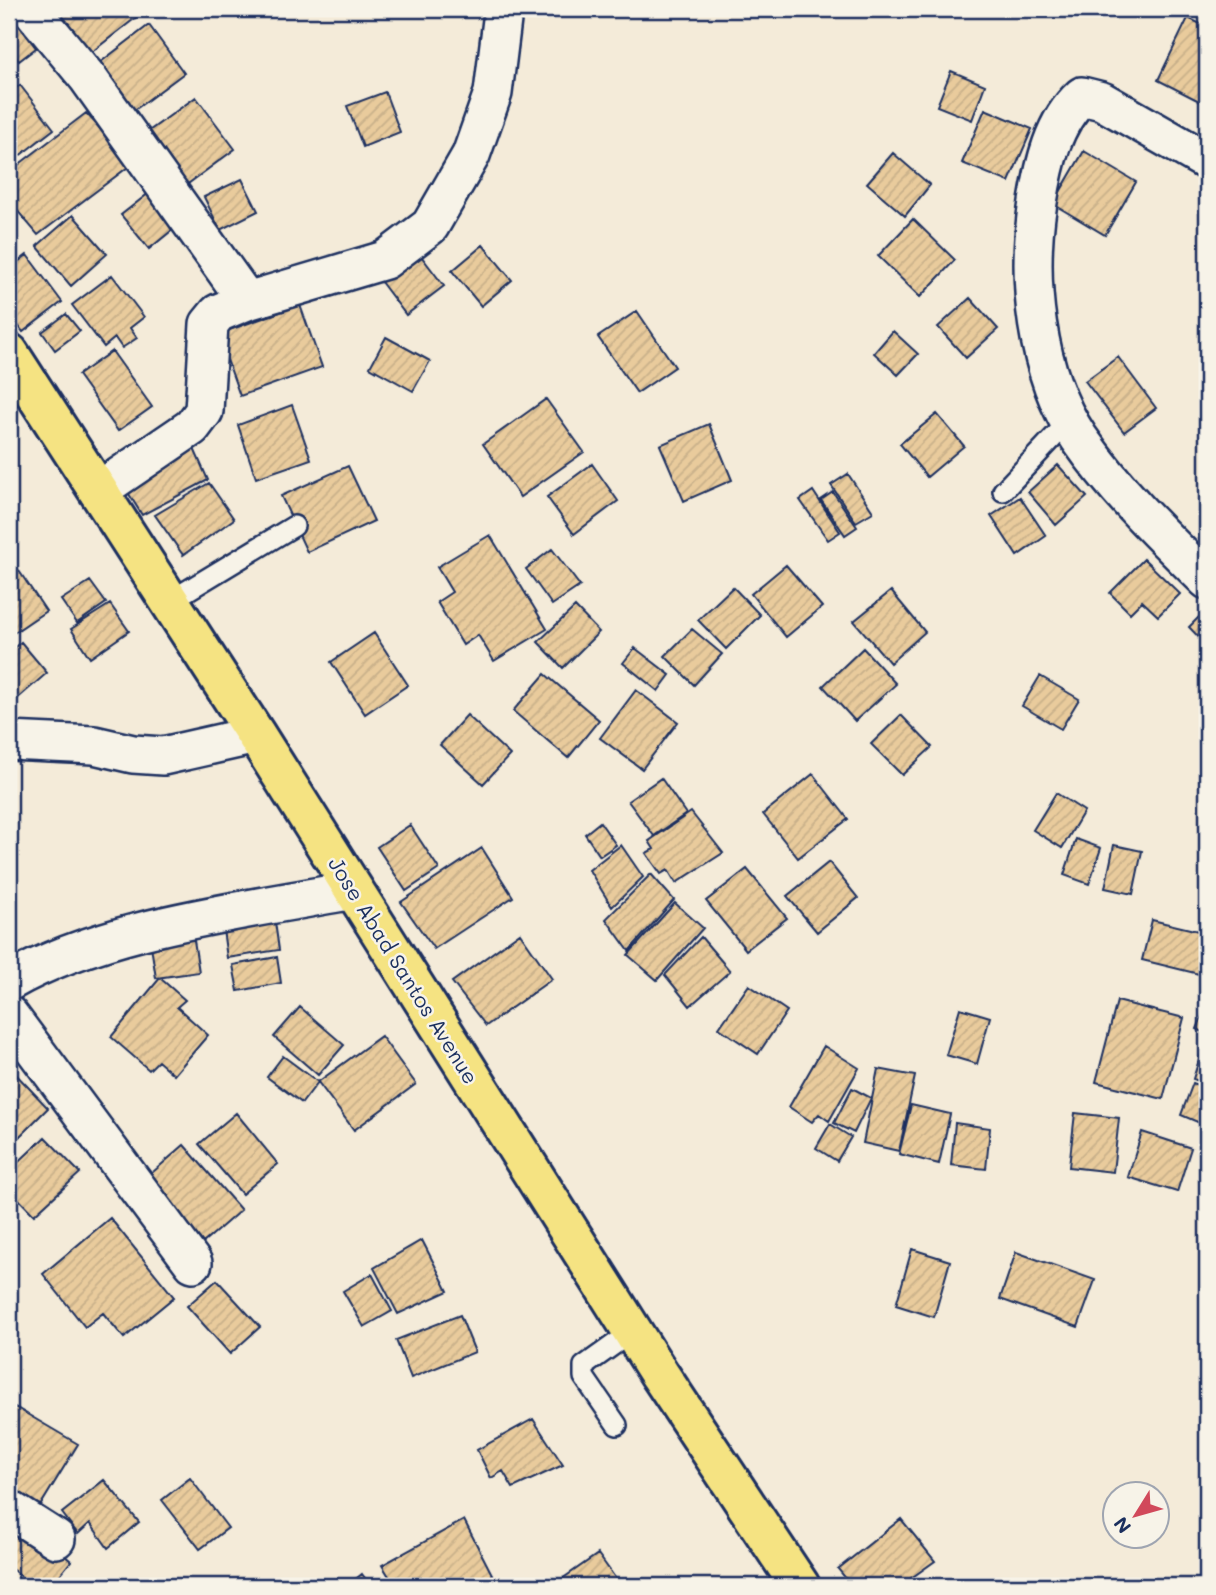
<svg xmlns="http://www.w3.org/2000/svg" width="1216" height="1595" font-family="Mali,sans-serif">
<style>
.building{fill:url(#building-hatch);stroke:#1b2f5e;stroke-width:2}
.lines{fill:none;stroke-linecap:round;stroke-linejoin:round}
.lane-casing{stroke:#1b2f5e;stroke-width:24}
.street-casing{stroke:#1b2f5e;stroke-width:42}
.highway-casing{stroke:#1b2f5e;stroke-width:44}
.lane{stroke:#f7f3e8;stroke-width:19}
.street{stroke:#f7f3e8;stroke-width:37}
.highway{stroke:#f5e382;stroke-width:38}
.labels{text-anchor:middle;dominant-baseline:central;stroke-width:5;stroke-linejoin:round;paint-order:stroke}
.street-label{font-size:21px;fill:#1b2f5e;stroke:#f7f3e8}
</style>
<defs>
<pattern id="building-hatch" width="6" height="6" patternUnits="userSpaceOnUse" patternTransform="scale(1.75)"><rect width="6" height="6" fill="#e9cb9c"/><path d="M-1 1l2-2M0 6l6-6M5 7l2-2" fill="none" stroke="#c7af89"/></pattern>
</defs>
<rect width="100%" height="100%" fill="#f4ebd9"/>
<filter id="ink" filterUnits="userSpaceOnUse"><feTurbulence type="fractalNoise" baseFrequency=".0143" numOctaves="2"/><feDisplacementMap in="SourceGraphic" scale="14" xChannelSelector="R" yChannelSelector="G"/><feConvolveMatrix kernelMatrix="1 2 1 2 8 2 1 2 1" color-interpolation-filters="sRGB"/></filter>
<g filter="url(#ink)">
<path class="building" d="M56 9H147L84 58 49 14Z
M9 12 36 48 19 61 9 48Z
M1188 18 1207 27V105L1158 80Z
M149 25 184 73 129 114 93 68Z
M951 71 985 85 972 120 937 106Z
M20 85 54 129 9 164V93Z
M385 92 400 132 363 147 347 106Z
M196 97 235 149 181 189 142 136Z
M985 109 1032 129 1009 182 962 163Z
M86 113 132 164 38 235 9 201V172Z
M1084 151 1136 182 1105 235 1053 204Z
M893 153 930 185 905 216 867 183Z
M242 179 258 211 220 230 204 197Z
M149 193 176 227 149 249 121 215Z
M73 215 107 254 71 286 37 246Z
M913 219 955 260 920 297 878 256Z
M412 244 444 286 406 315 375 274Z
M483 245 512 280 481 306 452 271Z
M27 255 62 302 23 332 9 313V269Z
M112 275 144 317 130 328 137 338 122 348 115 338 104 347 72 305Z
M970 298 998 329 966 358 938 327Z
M300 305 322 367 240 396 218 334Z
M637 311 675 367 637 393 598 337Z
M66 314 80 331 55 350 42 332Z
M893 331 918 354 898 375 874 353Z
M386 337 430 361 413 391 370 367Z
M112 351 152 407 118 431 78 375Z
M1118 357 1156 408 1124 432 1085 381Z
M546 399 584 452 520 497 483 444Z
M292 405 311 459 256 478 238 425Z
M937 414 964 446 927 477 900 444Z
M709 424 732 480 684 501 660 445Z
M188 435 208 480 142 515 119 478Z
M592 464 618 501 574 534 547 497Z
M1058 465 1087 497 1056 525 1028 492Z
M348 466 374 521 307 552 281 496Z
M848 474 873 512 856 522 831 485Z
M209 483 234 519 183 555 155 515Z
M813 491 840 532 828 540 800 500Z
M833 492 857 527 845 535 821 500Z
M1020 497 1046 536 1017 556 991 516Z
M490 535 547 629 494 661 478 635 463 645 437 602 452 592 437 567Z
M552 549 580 586 552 605 526 569Z
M9 556 46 611 9 636Z
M1144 559 1180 594 1158 616 1142 601 1130 613 1110 593Z
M786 565 822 607 786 637 751 594Z
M90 581 106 603 77 623 61 600Z
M733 587 760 615 726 649 698 620Z
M891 591 925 632 890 663 854 621Z
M110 604 129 631 90 658 71 629Z
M575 607 599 632 563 668 538 642Z
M1207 609V646L1189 627Z
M692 629 722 654 694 685 665 656Z
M374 633 408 685 365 714 331 662Z
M21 642 47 673 9 706V652Z
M635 648 670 675 658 691 623 663Z
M863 648 896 684 855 721 823 686Z
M545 674 599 720 568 758 513 711Z
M1040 676 1079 699 1061 729 1022 706Z
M636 690 678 722 642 769 600 738Z
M467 715 510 755 483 784 440 745Z
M901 715 932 747 902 775 871 744Z
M813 774 848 819 798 858 763 814Z
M661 778 686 814 654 836 628 801Z
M1056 793 1084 811 1062 848 1033 830Z
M691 812 723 853 676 883 668 870 661 874 646 853 654 849 649 841Z
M600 822 616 845 600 856 585 834Z
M410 825 439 869 406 891 377 847Z
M1076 839 1101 848 1089 884 1064 875Z
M621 845 643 877 612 907 589 870Z
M1114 845 1142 851 1133 894 1105 888Z
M482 848 513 897 434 949 401 902Z
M829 862 858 898 817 932 787 896Z
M747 869 787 918 746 950 706 901Z
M651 874 674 900 629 951 606 919Z
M675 903 703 928 657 980 628 955Z
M1152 920 1207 933V976L1142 960Z
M275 922 279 950 227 958 223 930Z
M520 933 552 979 486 1026 452 982Z
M193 934 199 972 156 978 150 940Z
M701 937 730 971 690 1006 665 975Z
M277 957 281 983 238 991 233 965Z
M160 978 185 1000 177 1007 208 1035 174 1075 158 1061 149 1070 111 1037Z
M749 985 787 1011 758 1054 719 1028Z
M1117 1001 1184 1018 1163 1099 1096 1082Z
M1207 1005V1034L1197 1029Z
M300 1007 344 1045 318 1075 274 1037Z
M960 1008 990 1017 977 1064 946 1055Z
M381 1036 416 1084 354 1130 318 1082Z
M1205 1041 1207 1042V1084L1193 1079Z
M824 1046 859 1068 829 1121 819 1114 812 1122 789 1107Z
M283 1056 318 1082 302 1103 267 1077Z
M10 1068 48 1108 9 1147V1070Z
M878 1069 915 1076 899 1151 863 1143Z
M1193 1083 1207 1089V1126L1181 1115Z
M852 1088 871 1098 854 1133 834 1123Z
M911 1105 950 1114 939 1164 899 1154Z
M236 1113 278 1164 242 1194 199 1144Z
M1075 1113 1119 1118 1113 1172 1069 1167Z
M955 1123 990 1128 986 1169 951 1165Z
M830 1124 851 1137 837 1161 816 1148Z
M1142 1132 1191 1148 1177 1192 1128 1177Z
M45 1137 80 1173 34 1215 9 1189V1171Z
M184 1145 241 1210 203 1243 146 1178Z
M110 1218 174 1297 124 1338 103 1313 85 1327 43 1274Z
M422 1240 448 1291 398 1314 374 1268Z
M912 1249 950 1261 934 1317 896 1305Z
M1016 1252 1095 1280 1078 1327 1000 1299Z
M372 1274 392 1311 364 1327 343 1291Z
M217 1280 260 1327 230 1354 187 1306Z
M460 1315 475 1352 411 1378 396 1340Z
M15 1407 78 1444 34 1516 9 1500V1419Z
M533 1419 563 1465 513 1488 503 1471 491 1478 477 1450Z
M190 1478 228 1528 200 1549 162 1500Z
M104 1480 139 1522 108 1548 90 1523 78 1534 62 1513Z
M21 1519 71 1561 51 1586H33L9 1567V1534Z
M901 1519 935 1561 900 1586H852L838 1569Z
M464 1520 498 1586H395L382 1565Z
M598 1554 621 1586H552Z
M362 1574 371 1586H347Z"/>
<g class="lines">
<g class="lane-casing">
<path id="lane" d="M1003 491 1070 420
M170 601 294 526
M617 1425 584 1377V1366L633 1331"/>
</g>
<g class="street-casing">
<path id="street" d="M31 9 88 78 247 301
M1207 161 1102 101 1082 96C1053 122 1044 165 1038 202 1026 278 1035 372 1079 438 1115 490 1162 536 1207 580
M98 491 192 427 204 411 209 324 218 313 247 301 385 260 430 226 471 155 493 93 502 20
M9 741 94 745 133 754 163 756 256 735
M9 982C106 926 244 911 353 890
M9 1015 193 1263
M9 1509 56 1539"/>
</g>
<g class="highway-casing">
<path id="highway" d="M9 353 256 735 660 1375 800 1586"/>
</g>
<use href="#lane" class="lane"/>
<use href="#street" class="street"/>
<use href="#highway" class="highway"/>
</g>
</g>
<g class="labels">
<g class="street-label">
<text transform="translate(404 970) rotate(58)">Jose Abad Santos Avenue</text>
</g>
</g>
<rect width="1216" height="1595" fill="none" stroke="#f7f3e8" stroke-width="35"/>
<rect x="18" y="18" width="1181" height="1560" fill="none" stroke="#1b2f5e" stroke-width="2.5" filter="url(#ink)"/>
<g transform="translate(1136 1515) rotate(233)"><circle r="33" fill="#f7f3e8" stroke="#9fa5b1" stroke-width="2"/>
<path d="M0-5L12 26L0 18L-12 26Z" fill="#d1495b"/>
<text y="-10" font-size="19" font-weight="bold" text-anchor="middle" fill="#1b2f5e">N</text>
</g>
</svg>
